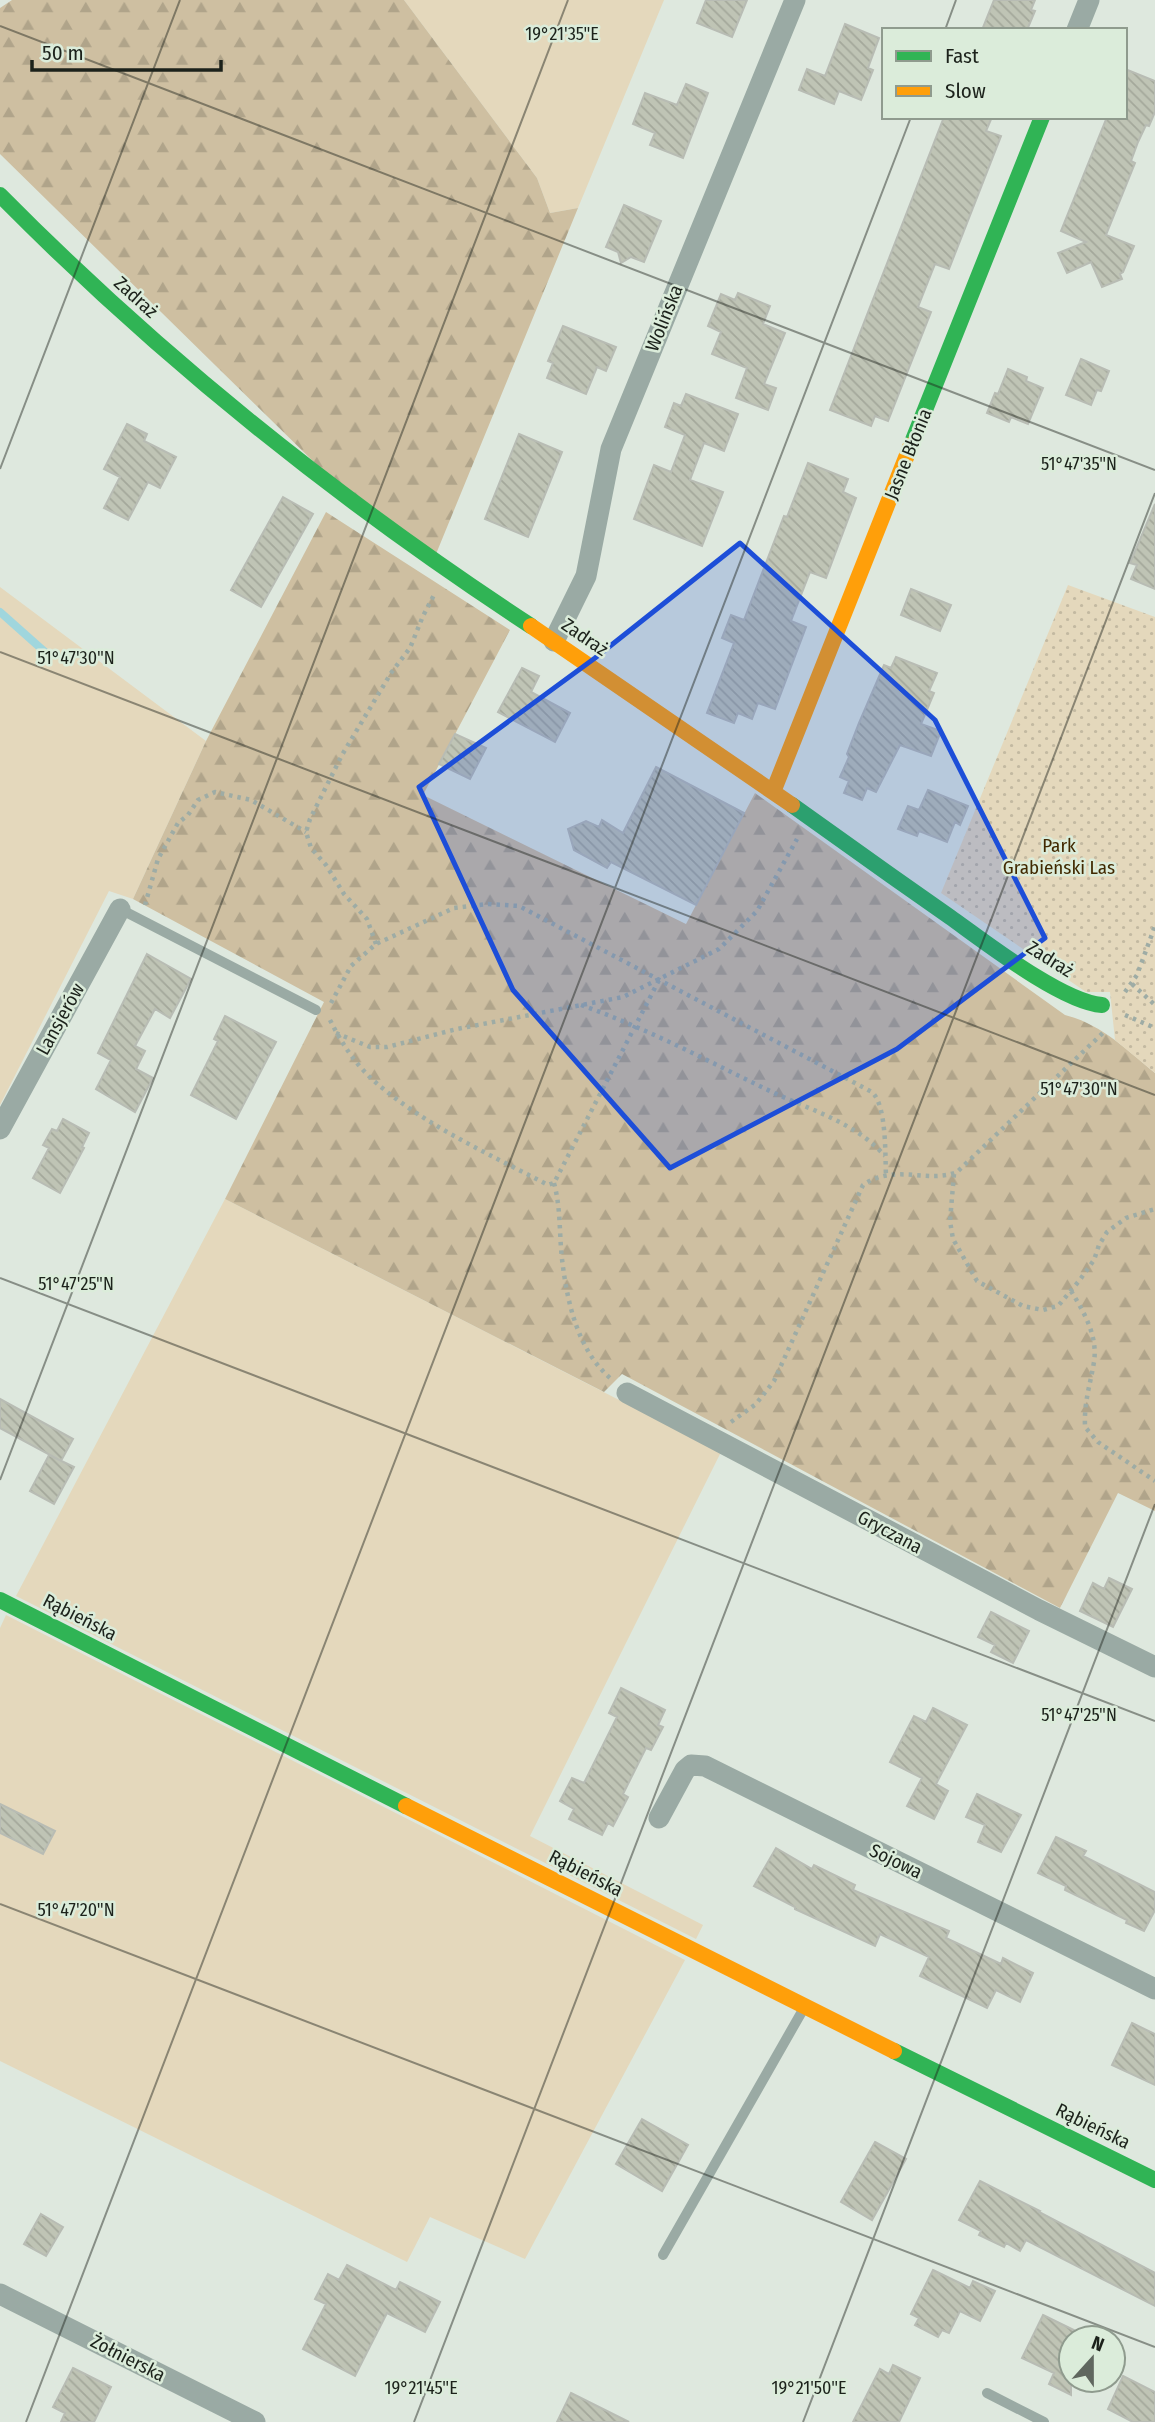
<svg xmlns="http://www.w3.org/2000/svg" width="1155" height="2422" font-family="'Fira Sans Condensed',sans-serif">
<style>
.grass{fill:#e4d8bc}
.forest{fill:url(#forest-firs)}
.park{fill:url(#park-dots)}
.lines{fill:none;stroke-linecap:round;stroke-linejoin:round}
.stream{stroke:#a0d6dd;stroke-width:8}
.building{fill:url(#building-back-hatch);stroke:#b8bcb4;stroke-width:2}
.path{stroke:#9eaca5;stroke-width:4.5;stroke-dasharray:3.5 5;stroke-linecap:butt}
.lane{stroke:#9aaaa4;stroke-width:10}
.street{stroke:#9aaaa4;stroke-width:21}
.fast{stroke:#30b455;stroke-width:16}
.slow{stroke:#ff9f0a;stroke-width:16}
.marked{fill:#1d4ed8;fill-opacity:0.2;stroke:#1d4ed8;stroke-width:5;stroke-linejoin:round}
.ticks{fill:none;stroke:#1c221b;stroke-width:2;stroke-opacity:0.45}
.labels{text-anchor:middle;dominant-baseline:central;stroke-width:5;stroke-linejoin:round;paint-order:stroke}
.street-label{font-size:19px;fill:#1c221b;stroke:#dbecda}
.park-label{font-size:19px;fill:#412901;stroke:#dbecda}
.ticks-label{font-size:18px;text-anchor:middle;fill:#1c221b;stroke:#dbecda;stroke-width:5;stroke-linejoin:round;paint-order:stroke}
</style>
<defs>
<pattern id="forest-firs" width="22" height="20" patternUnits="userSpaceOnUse" patternTransform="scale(1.75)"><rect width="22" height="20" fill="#cebfa1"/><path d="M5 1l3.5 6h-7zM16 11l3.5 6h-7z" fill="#b0a48a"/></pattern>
<pattern id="park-dots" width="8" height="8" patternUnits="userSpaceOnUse" patternTransform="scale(1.75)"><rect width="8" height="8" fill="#e4d8bc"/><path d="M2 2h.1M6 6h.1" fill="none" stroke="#c3b9a1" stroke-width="1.8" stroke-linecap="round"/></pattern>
<pattern id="building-back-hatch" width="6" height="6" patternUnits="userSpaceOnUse" patternTransform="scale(1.75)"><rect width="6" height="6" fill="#bfc4b5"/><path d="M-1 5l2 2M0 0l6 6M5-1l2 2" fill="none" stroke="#a4a89b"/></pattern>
</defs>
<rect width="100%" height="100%" fill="#dee8de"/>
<path class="grass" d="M404 0H664L578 208 550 213 537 178Z
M0 587 206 741 133 899 109 891 0 1105Z
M225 1199 721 1452 530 1836 703 1925 696 1939 16 1596Z
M6 1615 685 1960 525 2259 430 2217 407 2262 0 2061V1628Z"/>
<path class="forest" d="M12 0H404L537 178 550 213 578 208 436 554 320 468 0 154V8Z
M326 512 510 630 423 795 686 924 755 793 1065 1015C1101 1024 1127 1050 1155 1073V1511L1118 1493 1060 1608 622 1374 604 1392 225 1199 324 1002 133 899 206 741Z"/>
<path class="park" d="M1068 585 1155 617V1073L1115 1040 1110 992H1086L941 893Z"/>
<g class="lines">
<path class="stream" d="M0 612 45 652"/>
</g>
<path class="building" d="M706 0H747L732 37 697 23Z
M994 0H1035L1031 10 1035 11 1027 30H982Z
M845 24 879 38 868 68 873 70 861 100 839 91 834 104 799 90 807 69 825 76Z
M1125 69 1155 81V112L1149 126 1146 125 1138 142 1131 161 1135 163 1106 235 1134 246 1123 272 1120 274 1122 279 1102 287 1091 262 1067 273 1058 253 1086 242 1061 231 1107 117H1125Z
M686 84 708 93 683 158 650 145 655 133 633 124 645 93 677 105Z
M944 117H992L986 131 1001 136 949 269 935 264 918 307 931 312 888 421 875 416 871 426 830 410Z
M624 205 661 221 644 262 631 257 621 263 618 252 606 247Z
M738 293 770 306 763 324 785 333 764 384 776 388 768 410 736 398 747 368 712 354 721 332 708 326 721 294 735 300Z
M563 326 616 347 606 371 597 367 586 394 547 378 553 363 548 361Z
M1081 359 1109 371 1101 391 1097 390 1091 405 1066 395Z
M1008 369 1027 377 1026 381 1043 388 1028 424 1011 417 1009 422 987 413 995 393 998 394Z
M686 394 738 414 724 451 704 443 690 480 723 492 702 546 634 519 654 465 671 472 685 435 665 427 674 403 681 406Z
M127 424 147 434 144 441 176 457 160 488 148 482 128 520 104 508 120 477 104 469Z
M519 434 562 452 528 537 485 519Z
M808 463 848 479 843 492 856 498 826 578 810 572 791 621 806 627 775 709 758 703 752 719 738 713 734 723 707 713 734 643 722 638 731 615 744 620 784 516 787 517Z
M283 497 313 514 261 607 231 590Z
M1155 504V589L1131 579 1137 565 1130 563Z
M911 589 951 605 940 631 901 615Z
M896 657 937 673 929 691 934 693 921 724 941 731 931 756 900 745 876 792 867 788 862 800 844 793 849 781 840 777 849 757 847 754 859 723 884 665 891 668Z
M522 668 539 676 531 692 570 713 555 742 498 712Z
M455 734 486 748 470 779 439 764Z
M656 767 744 813 696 905 611 862 607 868 574 850 568 829 586 821 599 827 602 820 623 833Z
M928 790 968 806 960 825 955 822 947 842 919 831 917 836 898 829 908 806 919 810Z
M147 954 191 979 170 1018 155 1009 135 1046 145 1051 136 1069 153 1078 135 1112 96 1089 111 1060 98 1053Z
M225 1016 276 1042 236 1119 191 1095 218 1041 214 1039Z
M63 1119 89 1133 82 1147 84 1148 60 1193 33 1178 49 1148 43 1145 52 1129 57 1131Z
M0 1399 73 1439 61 1461 0 1428Z
M49 1455 74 1467 54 1504 30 1491Z
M1109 1578 1132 1589 1113 1627 1080 1611 1093 1583 1104 1589Z
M991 1612 1029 1631 1013 1663 991 1652 995 1645 978 1637Z
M621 1688 665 1710 658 1725 663 1727 651 1750 646 1748 623 1794 628 1797 613 1826 608 1823 602 1835 569 1819 574 1809 560 1801 572 1778 584 1783 617 1717 609 1713Z
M933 1708 967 1725 936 1784 948 1791 934 1819 907 1806 922 1778 890 1762 914 1716 926 1722Z
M977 1794 1021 1815 1001 1852 978 1842 985 1825 966 1817Z
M0 1804 55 1831 43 1854 0 1833Z
M1056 1837 1086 1851 1083 1856 1155 1892V1910L1144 1931 1126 1923 1127 1920 1065 1890 1066 1886 1038 1873Z
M776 1848 812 1869 814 1865 855 1885 853 1890 949 1931 946 1938 1001 1964 1003 1958 1033 1973 1020 2002 996 1990 987 2008 920 1976 929 1957 880 1934 875 1946 795 1909V1907L754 1886Z
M1132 2023 1155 2034V2085L1112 2065Z
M642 2119 688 2145 662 2191 616 2164Z
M875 2142 906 2159 872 2220 841 2202Z
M980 2181 1040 2211 1039 2212 1155 2273V2306L1026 2240 1020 2251 1006 2243 1004 2247 979 2235 981 2231 959 2220Z
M41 2214 63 2227 46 2256 24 2244Z
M347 2265 396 2290 400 2282 440 2302 425 2332 387 2313 355 2376 303 2349 326 2304 315 2299 328 2274 339 2280Z
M933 2270 970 2288 973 2281 995 2291 980 2321 960 2311 949 2333 942 2330 938 2337 915 2325 919 2318 911 2314Z
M1043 2315 1090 2338H1071V2395L1049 2384 1054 2373 1022 2358Z
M893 2365 920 2378 899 2422H853L880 2369 889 2374Z
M73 2368 111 2387 94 2422H61L65 2413 53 2407Z
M1123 2376 1155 2392V2422H1133L1108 2409Z
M571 2393 629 2422H557Z"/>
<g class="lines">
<path class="path" d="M145 905 158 859 178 823 188 815 198 800 215 792 251 800 306 832
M376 944 367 919 344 894 326 865 311 848 306 832 310 819 342 755 391 673 410 648 423 616 435 593
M1132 984 1155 1005
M1125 992 1137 975 1155 926
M331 1003 351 966 376 944 454 908 488 904 519 906 872 1092C887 1106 885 1156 886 1176
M581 1005C646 1028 708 1061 770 1091 810 1110 855 1122 885 1156
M1125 1015 1155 1028
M330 1020C341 1042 355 1064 374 1081 424 1125 489 1154 548 1185L554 1183 659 980
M336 1033 370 1047H387L457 1029 623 997 719 949 757 911 797 839
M954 1174 950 1221 953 1239 977 1281 1023 1306 1043 1310 1058 1306 1079 1281 1094 1260 1099 1245 1107 1232 1126 1218 1155 1209
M554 1183C561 1209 559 1232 562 1259 567 1301 577 1349 610 1378
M1071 1291C1084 1312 1098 1336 1094 1362 1090 1386 1084 1401 1085 1427L1098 1442 1155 1481
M731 1422 756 1404 774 1381 863 1185C895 1163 928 1184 957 1172L1106 1030"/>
<path class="lane" d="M120 909 316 1010
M663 2255 804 2008
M987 2393 1044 2422"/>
<path class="street" d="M1077 30 1089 0
M554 641 586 576 611 449 795 0
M0 1129 120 909
M627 1393 1039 1610 1155 1667
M659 1818 685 1770 691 1765 705 1766 1155 1989
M0 2294 255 2422"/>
<path class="fast" d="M0 195C161 358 340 501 531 626
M911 445 1042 117
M792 805C845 843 897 880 950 917 985 942 1062 1002 1102 1005
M0 1600 406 1806
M894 2051 1155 2180"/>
<path class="slow" d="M531 626 792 805
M773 792 911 445
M406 1806 894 2051"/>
</g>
<path class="marked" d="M740 543 935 720 1045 938 897 1049 670 1168 513 990 419 787 595 658Z"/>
<path class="ticks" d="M0 26 1155 470M945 30 956 0M0 469 180 0M0 652 1155 1095M0 1278 1155 1721M0 1480 568 0M0 1904 1155 2347M26 2422 911 117M414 2422 1155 493M803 2422 1155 1504"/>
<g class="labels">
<g class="street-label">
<text transform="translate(136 297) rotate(42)">Zadraż</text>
<text transform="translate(664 318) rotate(-68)">Wolińska</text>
<text transform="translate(908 454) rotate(-68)">Jasne Błonia</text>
<text transform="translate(585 637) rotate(34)">Zadraż</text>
<text transform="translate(1050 959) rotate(32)">Zadraż</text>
<text transform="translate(60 1019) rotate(-61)">Lansjerów</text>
<text transform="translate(890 1532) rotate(28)">Gryczana</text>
<text transform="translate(80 1617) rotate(27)">Rąbieńska</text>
<text transform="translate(896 1861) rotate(26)">Sojowa</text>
<text transform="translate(586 1873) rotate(27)">Rąbieńska</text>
<text transform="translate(1093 2126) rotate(26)">Rąbieńska</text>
<text transform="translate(128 2358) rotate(27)">Żołnierska</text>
</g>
<g class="park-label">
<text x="1059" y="845">Park<tspan x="1059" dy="22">Grabieński Las</tspan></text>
</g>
</g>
<g class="ticks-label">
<text x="562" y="40">19°21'35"E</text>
<text x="1079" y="470">51°47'35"N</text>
<text x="76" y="664">51°47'30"N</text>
<text x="1079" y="1095">51°47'30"N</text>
<text x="76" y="1290">51°47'25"N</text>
<text x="1079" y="1721">51°47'25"N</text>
<text x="76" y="1916">51°47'20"N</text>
<text x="421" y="2394">19°21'45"E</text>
<text x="809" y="2394">19°21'50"E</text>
</g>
<rect x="882" y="28" width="245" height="91" fill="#dbecda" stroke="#8f9b8e" stroke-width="2"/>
<rect x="896" y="51" width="35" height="10" fill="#30b455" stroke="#8f9b8e" stroke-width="2"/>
<text x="945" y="63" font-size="21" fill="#1c221b">Fast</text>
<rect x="896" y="86" width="35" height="10" fill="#ff9f0a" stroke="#8f9b8e" stroke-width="2"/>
<text x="945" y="98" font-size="21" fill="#1c221b">Slow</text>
<g transform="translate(1092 2359) rotate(21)"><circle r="33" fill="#dbecda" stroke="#8f9b8e" stroke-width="2"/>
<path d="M0-5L12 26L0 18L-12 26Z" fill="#60675f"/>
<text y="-10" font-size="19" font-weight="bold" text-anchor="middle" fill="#1c221b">N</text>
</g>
<path d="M32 60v10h189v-10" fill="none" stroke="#1c221b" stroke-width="3.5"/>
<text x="42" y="60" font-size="21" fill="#1c221b" stroke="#dbecda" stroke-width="5" paint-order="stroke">50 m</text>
</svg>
